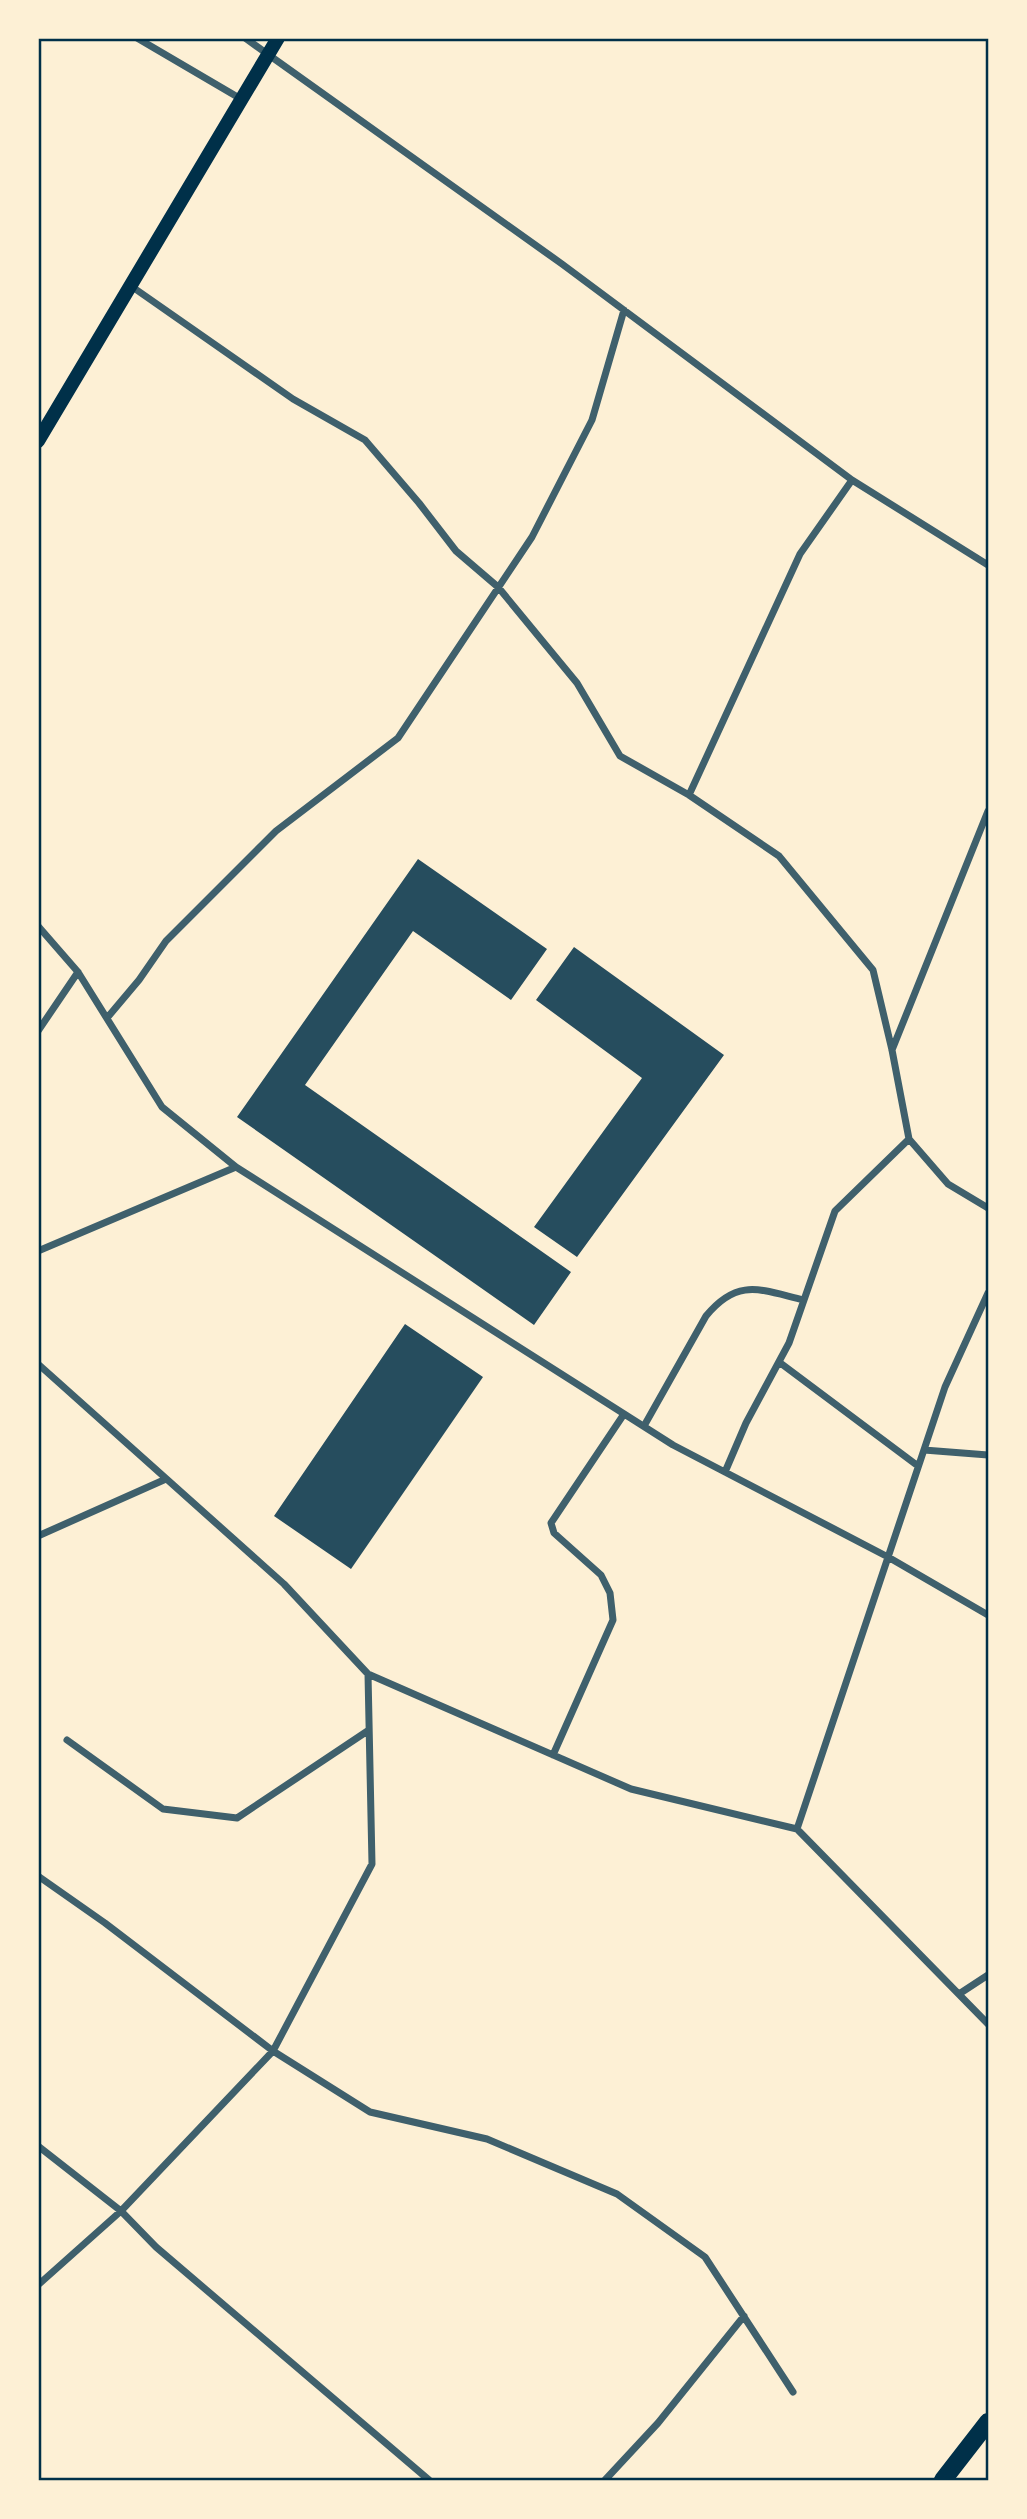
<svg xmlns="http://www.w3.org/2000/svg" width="1027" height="2519" font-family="'Libre Baskerville',serif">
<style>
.building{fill:#264d5e}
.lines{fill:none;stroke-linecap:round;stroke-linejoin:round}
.minor{stroke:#3f606c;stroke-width:7}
.secondary{stroke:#003049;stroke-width:14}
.primary{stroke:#003049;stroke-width:18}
.neatline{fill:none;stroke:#003049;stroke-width:2.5}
</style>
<rect width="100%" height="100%" fill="#fdf0d5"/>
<path class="building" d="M418 859 547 949 511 1000 413 931 305 1085 571 1272 534 1325 237 1117Z
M574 947 724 1055 577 1257 534 1227 642 1078 536 1000Z
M405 1324 483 1377 351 1569 274 1516Z"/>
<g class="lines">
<path class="minor" d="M137 38 241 99
M245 38 562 264 852 480 988 565
M131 286 293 399 365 440 419 503 456 551 498 587 577 683 620 756 689 795 779 856 873 970 892 1050 909 1139 948 1184 988 1208
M689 795 800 554 852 480
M38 926 78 972 162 1107 236 1167
M107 1018 139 980 166 941 276 831 398 738 532 537 592 420 624 310
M38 1031 78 972
M892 1050 988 811
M38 1251 236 1167 673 1445 888 1557 988 1615
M988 1293 945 1387 797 1829 988 2024
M779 1362 918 1466
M38 1364 284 1584 368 1674 372 1864 273 2051 121 2211 38 2285
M644 1426 706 1316C738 1277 761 1290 804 1300
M924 1450 988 1455
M725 1472 746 1423 789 1343 835 1211 909 1139
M38 1536 166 1479
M368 1674 631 1789 797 1829
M67 1740 163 1809 237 1818 369 1730
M553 1755 613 1620 610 1593 601 1575 554 1533 551 1523 624 1414
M38 1876 105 1923 273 2051 370 2112 487 2139 617 2194 705 2257 793 2392
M959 1994 988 1975
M38 2146 121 2211 156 2247 429 2480
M605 2480 658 2423 744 2316"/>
<path class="secondary" d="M38 441 278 38"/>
<path class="primary" d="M943 2480 988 2422"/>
</g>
<rect width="1027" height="2519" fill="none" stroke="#fdf0d5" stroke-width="80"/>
<rect x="40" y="40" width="947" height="2439" class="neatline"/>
</svg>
